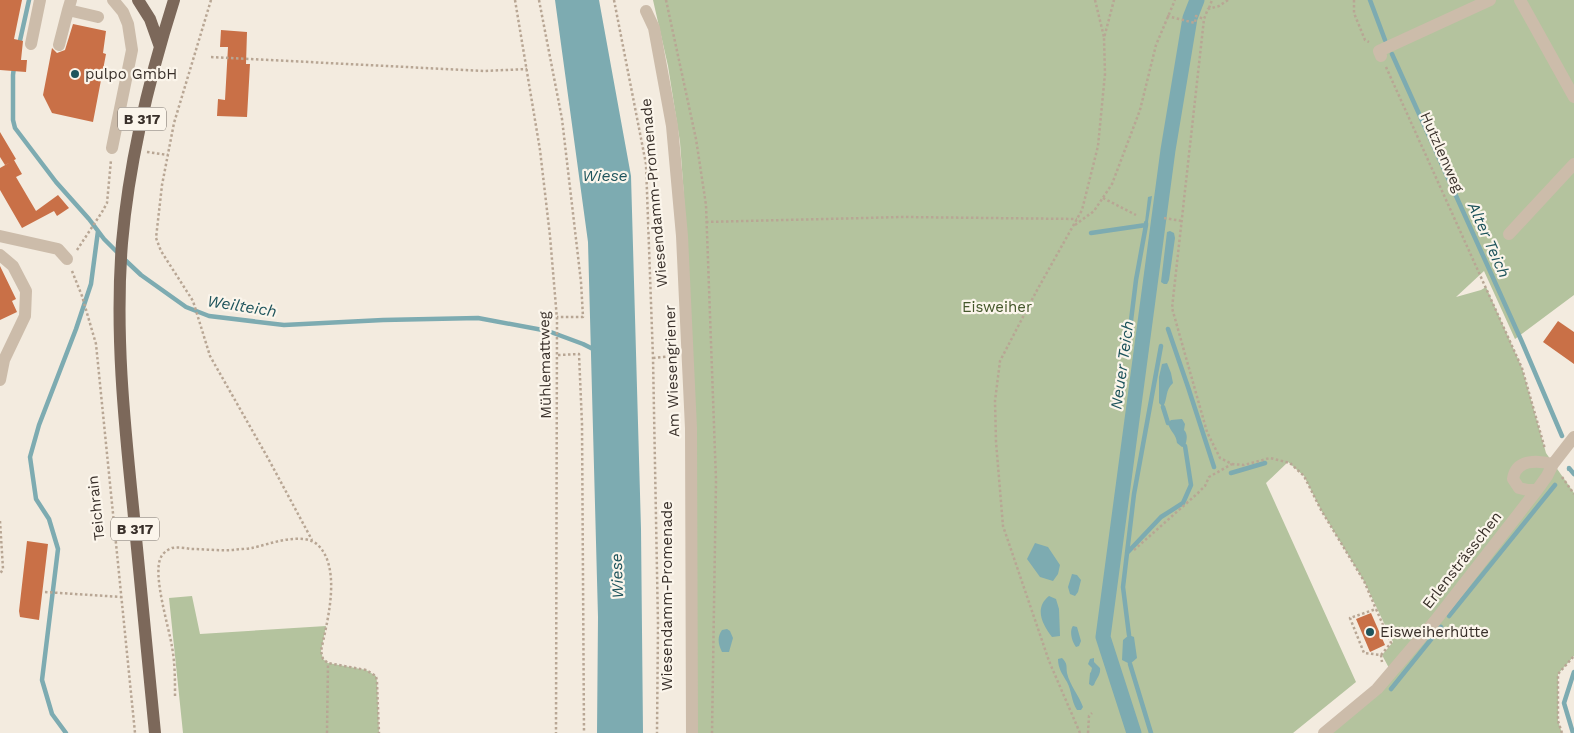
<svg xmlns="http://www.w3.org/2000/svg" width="1574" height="733" font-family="'Work Sans',sans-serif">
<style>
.green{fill:#b4c39e}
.water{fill:#7dabb1}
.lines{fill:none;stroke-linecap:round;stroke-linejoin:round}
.stream{stroke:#7dabb1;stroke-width:4.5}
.canal{stroke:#7dabb1;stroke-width:15}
.building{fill:#c97047}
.path{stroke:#b8a694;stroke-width:2.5;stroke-dasharray:2.5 2.5;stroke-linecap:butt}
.minor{stroke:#ccbcaa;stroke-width:12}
.major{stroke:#7c685a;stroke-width:12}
.poi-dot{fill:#1e545c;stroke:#fbf5eb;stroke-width:2}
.labels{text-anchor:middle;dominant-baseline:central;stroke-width:4.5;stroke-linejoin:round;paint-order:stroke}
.shield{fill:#fbf5eb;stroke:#736b64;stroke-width:1}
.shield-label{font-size:14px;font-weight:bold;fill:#39302a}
.poi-label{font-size:15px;fill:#39302a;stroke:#fbf5eb;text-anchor:start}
.street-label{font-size:15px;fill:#39302a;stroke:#fbf5eb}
.park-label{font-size:15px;fill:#45582c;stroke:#fbf5eb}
.water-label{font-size:16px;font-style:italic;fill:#1e545c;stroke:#fbf5eb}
</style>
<rect width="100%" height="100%" fill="#f3ebdf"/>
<path class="green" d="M653 0H1574V295L1515 339 1484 271 1456 297 1481 290 1486 287 1522 368 1546 453 1574 493V656L1558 674V721L1562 733H1320L1375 686 1389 668 1382 655 1393 642 1364 581 1321 510 1304 476 1288 462 1266 483 1356 682 1293 733H697L684 197 680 142 668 66Z
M192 596 200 634 326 626 321 651 323 659 328 663 366 670 376 676 377 682 379 733H183L169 598Z"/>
<path class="water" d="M555 0H599L631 176 641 529 643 733H597L598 617 588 242Z
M1152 196 1148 222H1145L1148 197Z
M1170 231 1174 233 1175 238 1169 280 1167 284H1164L1161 282 1167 232Z
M1167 363 1171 373 1173 383C1165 390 1168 398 1163 407L1159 403V377L1162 364Z
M1182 419 1185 424 1184 430C1188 434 1187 440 1185 446L1182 447 1177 443C1176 433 1170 432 1168 423L1171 420Z
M1035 543 1048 547 1060 565 1058 574 1053 581 1040 577 1027 559Z
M1072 574 1077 575 1081 580 1078 592 1075 596 1070 594 1068 587Z
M1049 596 1056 599 1059 609 1060 636 1052 637C1042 624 1034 608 1049 596Z
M1073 626 1077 627 1081 641 1079 646 1076 647C1072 642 1069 631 1073 626Z
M727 629 730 631 733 638 729 652H722C718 644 717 637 722 630Z
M1129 635 1134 637 1137 658 1130 664 1122 660 1123 640Z
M1062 658C1068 664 1066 666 1067 673 1070 686 1079 695 1083 707L1081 710H1077C1071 701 1072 691 1067 682 1063 675 1058 669 1058 659Z
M1094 658V662L1100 668C1101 675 1096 679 1094 685L1092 686 1089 684 1090 673 1091 672 1092 668 1088 664 1090 659Z"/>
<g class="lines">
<path class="stream" d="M1370 0 1385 40
M19 45 29 0
M1392 54 1522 342 1562 436
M14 67 13 75V120L15 128 56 182 89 219 104 239 119 254
M1091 233 1146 225V223
M124 259 141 275 186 307 209 316 284 325 383 320 478 318 548 331 583 344 595 350
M1168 329 1188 387 1214 467
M1127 353 1136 280 1146 225
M1163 407 1168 423
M1569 469V468L1574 474
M1231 473 1265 463
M1127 553 1161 517 1183 503 1191 485 1185 446
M1449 616 1555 485
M1129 635 1123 587 1134 494 1161 346
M1130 664 1151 733
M1391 689 1441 627
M66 733 52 714 42 680 58 549 49 519 36 499 30 457 39 425 76 329 91 284 98 231
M1573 733 1564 703 1574 672"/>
<path class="canal" d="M1134 733 1103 637 1168 150 1190 18 1197 0"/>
</g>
<path class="building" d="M0 0H22L14 39 23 41 21 60H27L26 72 0 70Z
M73 24 106 31 103 53 106 54 93 122 52 113 43 95 52 48 57 53 65 50Z
M221 30 247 32 246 64H250L247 117 217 116 218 99 225 100 228 47H220Z
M0 132 16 159 5 165 0 157Z
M14 160 22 174 16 177 36 211 58 195 69 208 57 216 54 211 22 228 0 190V168Z
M0 266 16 299 12 301 17 312 0 320Z
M1558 321 1574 332V364L1543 342Z
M27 541 48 544 39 620 20 617 19 611Z
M1371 613 1385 645 1370 652 1356 619Z"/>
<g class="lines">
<path class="path" d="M211 0 174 123 162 185 156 238 161 251 193 301 210 356 269 460 312 540
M515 0 540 150 550 236 557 319 556 733
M539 0 562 119 581 282 583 317H557
M614 0 646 164 653 358 658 625 657 733
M666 0 696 139 706 205 716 480 712 733
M1095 0 1104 37
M1228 0 1219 6 1208 9 1204 19 1172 308 1207 432 1220 458 1232 464 1244 465 1270 458 1290 463 1304 476 1321 510 1364 581 1376 609
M1354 0V13L1365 40 1369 42
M1209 8 1212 0
M1167 16 1195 23 1196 16 1204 19
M211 57 484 71 527 69
M1386 67 1522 368 1545 449
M147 152 168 155
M1103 198 1136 215
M1164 218 1182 221
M706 222 903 217 1077 219
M1075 225 1094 211 1112 184 1140 110 1156 45 1175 0
M77 250 102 212 107 203 111 160
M72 271 82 296 96 344 135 733
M558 355 579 354 582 424 584 733
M653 358 675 356
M1562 477 1574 494
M0 521 3 569 0 574
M1134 550 1198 493 1205 486 1209 477 1232 464
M45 592 121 597
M1381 655 1391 643 1376 609 1350 618 1364 653 1381 655 1382 662
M175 696C175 679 175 663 172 647 169 627 152 574 161 557 163 553 167 550 172 548 178 547 185 548 191 549 205 549 219 551 233 550 239 549 246 549 252 548 270 544 303 531 318 545 342 569 327 622 321 651L323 659 328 663 366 670 376 676 377 682 379 733
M327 733 328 663
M1080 733 1049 661 1003 526 996 442 995 401 1000 361 1036 292 1082 210 1098 146 1105 74 1104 38 1114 0
M1088 733 1089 716 1092 713
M1562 733 1558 721V674L1574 656"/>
<path class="minor" d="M71 0 68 10 98 17
M1520 0 1574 97
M646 11 654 28 672 126 682 236 691 428 692 733
M31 44 40 0
M59 45 68 10
M1381 56 1379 51 1490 0
M112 148 132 50 128 24 123 12 113 0
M1509 234 1574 164
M0 236 58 249 67 259
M0 255 13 266 26 291 25 316 4 360 0 380
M1537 490H1528L1519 488 1513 479C1516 459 1537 460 1553 464
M1324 733 1377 689 1435 621 1537 490 1547 476 1553 464 1574 437"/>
<path class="major" d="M138 0 150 19 160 47
M155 733C148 658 140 583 133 507 124 420 115 331 122 243 129 161 149 79 174 0"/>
</g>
<g class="poi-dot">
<circle cx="75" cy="74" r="5"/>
<circle cx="1370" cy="632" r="5"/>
</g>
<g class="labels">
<g class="shield">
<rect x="118" y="107.5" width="48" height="23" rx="4"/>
<rect x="111" y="517.5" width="48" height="23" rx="4"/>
</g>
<g class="shield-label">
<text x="142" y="119">B 317</text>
<text x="135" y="529">B 317</text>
</g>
<g class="poi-label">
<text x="85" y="74">pulpo GmbH</text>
<text x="1380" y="632">Eisweiherhütte</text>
</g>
<g class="street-label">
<text transform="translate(1442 152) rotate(66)">Hutzlenweg</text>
<text transform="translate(654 193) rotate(-95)">Wiesendamm-Promenade</text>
<text transform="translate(545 365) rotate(-91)">Mühlemattweg</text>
<text transform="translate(672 371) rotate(-92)">Am Wiesengriener</text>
<text transform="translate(96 508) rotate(-96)">Teichrain</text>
<text transform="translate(1462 560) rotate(-52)">Erlensträsschen</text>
<text transform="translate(667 596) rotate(-90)">Wiesendamm-Promenade</text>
</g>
<g class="park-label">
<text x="997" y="307">Eisweiher</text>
</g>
<g class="water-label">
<text x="605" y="175">Wiese</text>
<text transform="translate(1489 240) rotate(66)">Alter Teich</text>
<text transform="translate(242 306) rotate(9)">Weilteich</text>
<text transform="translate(1122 365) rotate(-82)">Neuer Teich</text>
<text transform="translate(617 576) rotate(-92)">Wiese</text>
</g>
</g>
</svg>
